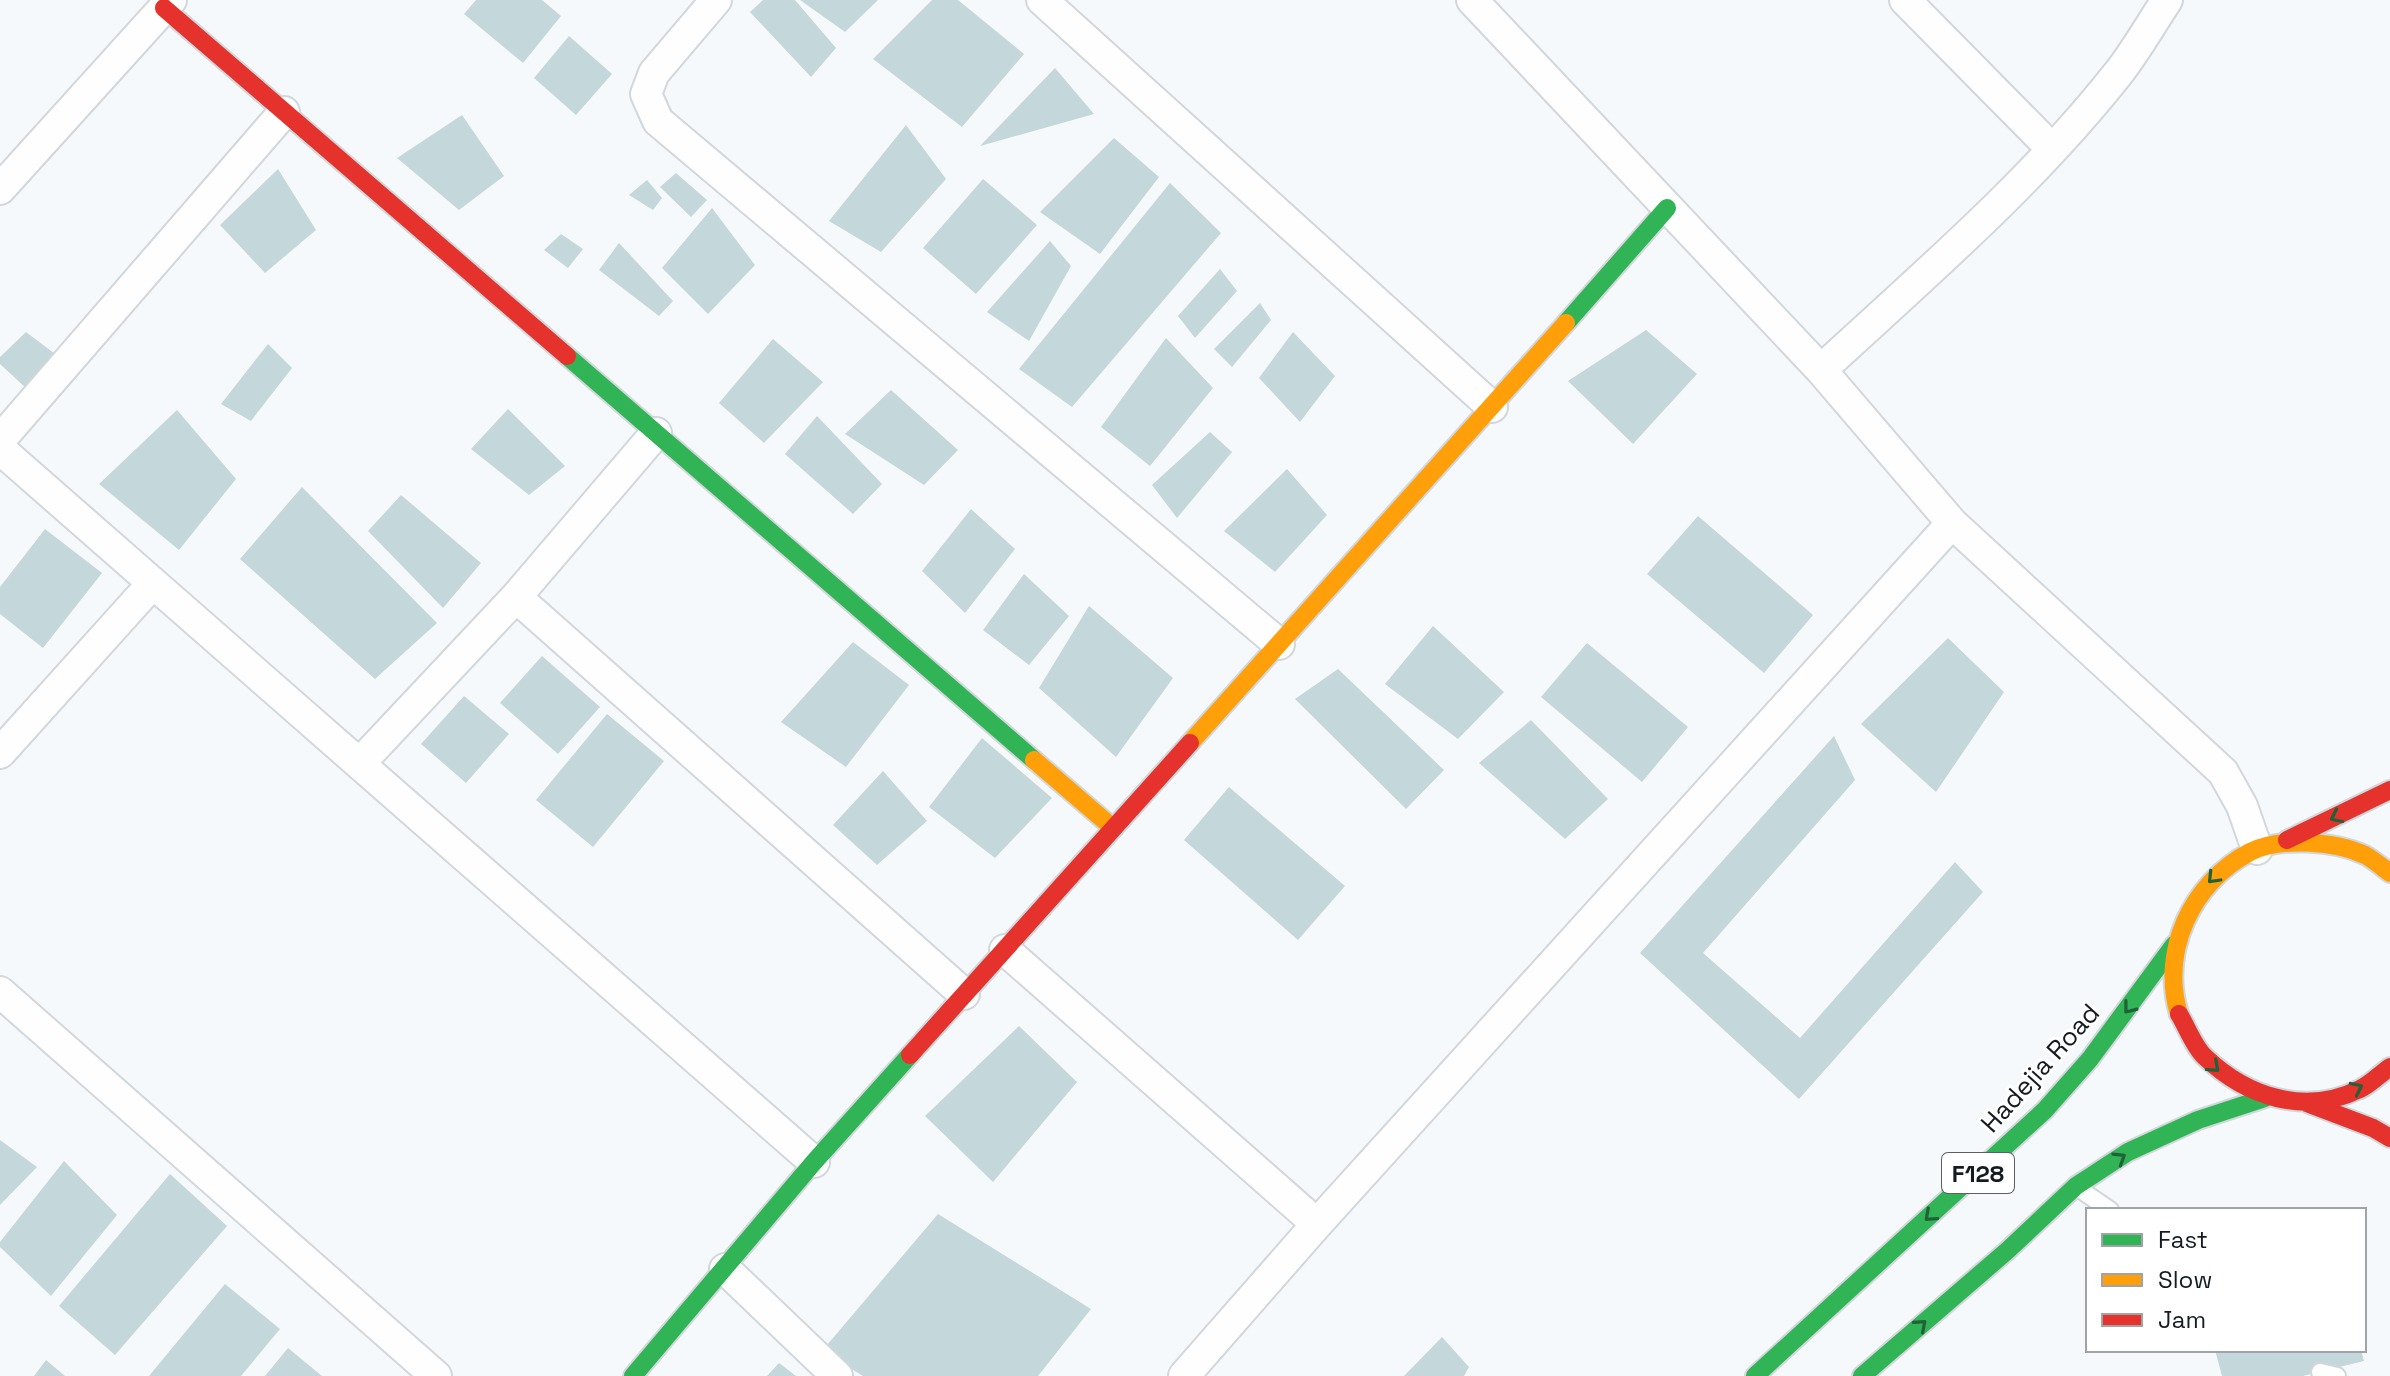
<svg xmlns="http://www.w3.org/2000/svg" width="2390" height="1376" font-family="'Space Grotesk',sans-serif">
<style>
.building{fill:#c4d7da}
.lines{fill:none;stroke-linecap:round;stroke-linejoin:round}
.lane-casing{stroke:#d2d7db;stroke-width:20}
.street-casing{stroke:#d2d7db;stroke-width:34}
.fast-casing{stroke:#d2d7db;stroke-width:22}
.slow-casing{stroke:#d2d7db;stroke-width:22}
.jam-casing{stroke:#d2d7db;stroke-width:22}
.lane{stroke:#fefeff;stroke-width:16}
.street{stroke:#fefeff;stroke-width:30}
.fast{stroke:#30b455;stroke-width:18}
.slow{stroke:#ff9f0a;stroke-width:18}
.jam{stroke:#e5322d;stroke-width:18}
.oneway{stroke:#216038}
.labels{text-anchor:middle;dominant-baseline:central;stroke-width:6;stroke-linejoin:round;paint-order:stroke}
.shield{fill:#fff;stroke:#5a6063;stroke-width:2}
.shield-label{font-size:24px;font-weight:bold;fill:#141c20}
.street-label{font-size:26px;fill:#141c20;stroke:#fff}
</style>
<rect width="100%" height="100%" fill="#f5f9fc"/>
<path class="building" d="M476 0H542L561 16 523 63 464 14Z
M763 0H795L836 48 811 77 750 12Z
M800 0H878L845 32Z
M932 0H958L1024 54 962 127 873 59Z
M569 36 612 74 576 115 534 78Z
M1055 68 1094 114 980 146Z
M462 115 504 176 459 210 397 158Z
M906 125 946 179 881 252 829 221Z
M1114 138 1159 177 1100 254 1040 212Z
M278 169 316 230 265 273 220 225Z
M676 173 707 200 691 217 660 187Z
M983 179 1037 225 976 294 923 248Z
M647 180 662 198 653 210 629 195Z
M1170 183 1221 233 1072 407 1019 369Z
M712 208 755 265 708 314 662 268Z
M561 234 583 249 568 268 544 250Z
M1050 241 1071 266 1029 341 987 312Z
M619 243 673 301 659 316 599 270Z
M1220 269 1237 291 1195 338 1178 316Z
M1260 303 1271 320 1232 367 1214 349Z
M1646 330 1697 374 1633 444 1568 381Z
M26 332 59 357 28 390 0 364V357Z
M1293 332 1335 376 1300 422 1259 378Z
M1166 338 1213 388 1150 466 1101 427Z
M773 339 823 382 764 443 719 403Z
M268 344 292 368 251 421 221 404Z
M891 390 958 450 924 485 845 434Z
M508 409 565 466 529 495 471 449Z
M177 410 236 479 179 550 99 484Z
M817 416 882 484 853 514 785 454Z
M1210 432 1232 452 1177 518 1152 485Z
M1287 469 1327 515 1275 572 1224 531Z
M302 487 437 623 375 679 240 559Z
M401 495 481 563 443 608 368 531Z
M971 509 1015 549 965 613 922 571Z
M1698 516 1813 615 1764 673 1647 574Z
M45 529 102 573 43 648 0 614V587Z
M1024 574 1069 616 1029 665 983 630Z
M1089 606 1173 678 1116 757 1039 688Z
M1433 626 1504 692 1458 739 1385 684Z
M1948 638 2004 692 1936 792 1861 724Z
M853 642 909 685 846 767 781 722Z
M1587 643 1688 727 1642 782 1541 697Z
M542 656 600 707 558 754 500 703Z
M1338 669 1444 770 1406 809 1295 699Z
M464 696 509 734 466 783 421 744Z
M607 714 664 761 593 847 536 800Z
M1531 720 1608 799 1565 839 1479 763Z
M1834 736 1855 780 1703 953 1800 1038 1955 862 1983 892 1799 1099 1640 953Z
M982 738 1052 798 995 858 929 807Z
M883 771 927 821 877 865 833 825Z
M1229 787 1345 886 1298 940 1184 840Z
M1019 1026 1077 1082 993 1182 925 1116Z
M0 1140 37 1167 0 1205Z
M64 1161 117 1215 51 1296 0 1247V1242Z
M170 1174 227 1226 115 1355 59 1306Z
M938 1214 1091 1309 1038 1376H863L822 1351Z
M225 1284 280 1329 241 1376H149Z
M1442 1337 1469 1367 1464 1376H1404Z
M288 1348 322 1376H265Z
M2215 1350H2361L2364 1361 2303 1376H2222Z
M46 1360 65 1376H34Z
M779 1363 796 1376H767Z"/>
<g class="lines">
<g class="lane-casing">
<path id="lane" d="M2078 1188 2110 1210
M2320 1372 2337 1376"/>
</g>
<g class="street-casing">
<path id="street" d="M716 0 654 73 646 94 658 121 1279 644
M1042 0 1492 407
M1472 0 1821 370 1952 523 2223 772 2242 806 2257 849
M1905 0 2052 149
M0 189 171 0
M1821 370C1924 275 2033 182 2120 71 2137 49 2151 24 2167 0
M0 440 284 112
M0 449 814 1162
M516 597 964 994
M0 753 153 583
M360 763 516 597 656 433
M1005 950 1317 1224
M0 992 436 1376
M725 1269 837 1376
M1184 1376 1317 1224 1952 523"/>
</g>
<g class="fast-casing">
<path id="fast" d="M1566 323 1667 208
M567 356 1034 760
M633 1376 814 1162 910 1055
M1755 1376 2045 1110 2090 1059 2174 945
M1862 1376 2008 1250 2076 1186 2128 1152 2198 1120 2265 1098"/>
</g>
<g class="slow-casing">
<path id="slow" d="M1190 743 1566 323
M1034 760 1113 828
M2179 1014C2160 950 2192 883 2250 852 2279 837 2335 841 2365 855 2374 860 2382 867 2390 873"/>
</g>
<g class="jam-casing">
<path id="jam" d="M164 8 567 356
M2287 840 2390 790
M2179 1014C2187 1027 2194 1047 2205 1057 2247 1097 2305 1116 2360 1089 2371 1084 2380 1074 2390 1067
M910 1055 1190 743
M2307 1103 2373 1128 2390 1138"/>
</g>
<use href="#lane" class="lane"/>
<use href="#street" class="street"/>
<use href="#fast" class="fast"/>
<use href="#slow" class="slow"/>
<use href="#jam" class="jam"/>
</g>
<defs><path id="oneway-chevron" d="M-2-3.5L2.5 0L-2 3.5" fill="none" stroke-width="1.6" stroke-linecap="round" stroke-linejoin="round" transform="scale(2)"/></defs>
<g class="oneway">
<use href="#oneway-chevron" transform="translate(2336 817) rotate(154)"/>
<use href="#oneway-chevron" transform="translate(2213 878) rotate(134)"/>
<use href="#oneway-chevron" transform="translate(2129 1008) rotate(128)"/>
<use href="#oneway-chevron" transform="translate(2214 1067) rotate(42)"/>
<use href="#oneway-chevron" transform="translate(2357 1088) rotate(-26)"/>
<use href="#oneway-chevron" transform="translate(2120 1158) rotate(-32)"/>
<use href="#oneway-chevron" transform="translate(1930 1216) rotate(138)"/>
<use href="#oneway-chevron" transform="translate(1921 1325) rotate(-41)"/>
</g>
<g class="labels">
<rect class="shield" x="1942" y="1153" width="72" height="40" rx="6"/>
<g class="shield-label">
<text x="1978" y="1173">F128</text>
</g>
<g class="street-label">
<text transform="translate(2040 1068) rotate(-48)">Hadejia Road</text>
</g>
</g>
<rect x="2086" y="1208" width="280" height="144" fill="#ffffff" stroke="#a1a4a6" stroke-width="2"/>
<rect x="2102" y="1234" width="40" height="12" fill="#30b455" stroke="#a1a4a6" stroke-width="2"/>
<text x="2158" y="1248" font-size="24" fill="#141c20">Fast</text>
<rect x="2102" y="1274" width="40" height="12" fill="#ff9f0a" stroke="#a1a4a6" stroke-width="2"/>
<text x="2158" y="1288" font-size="24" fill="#141c20">Slow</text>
<rect x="2102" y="1314" width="40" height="12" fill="#e5322d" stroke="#a1a4a6" stroke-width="2"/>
<text x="2158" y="1328" font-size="24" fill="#141c20">Jam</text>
</svg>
